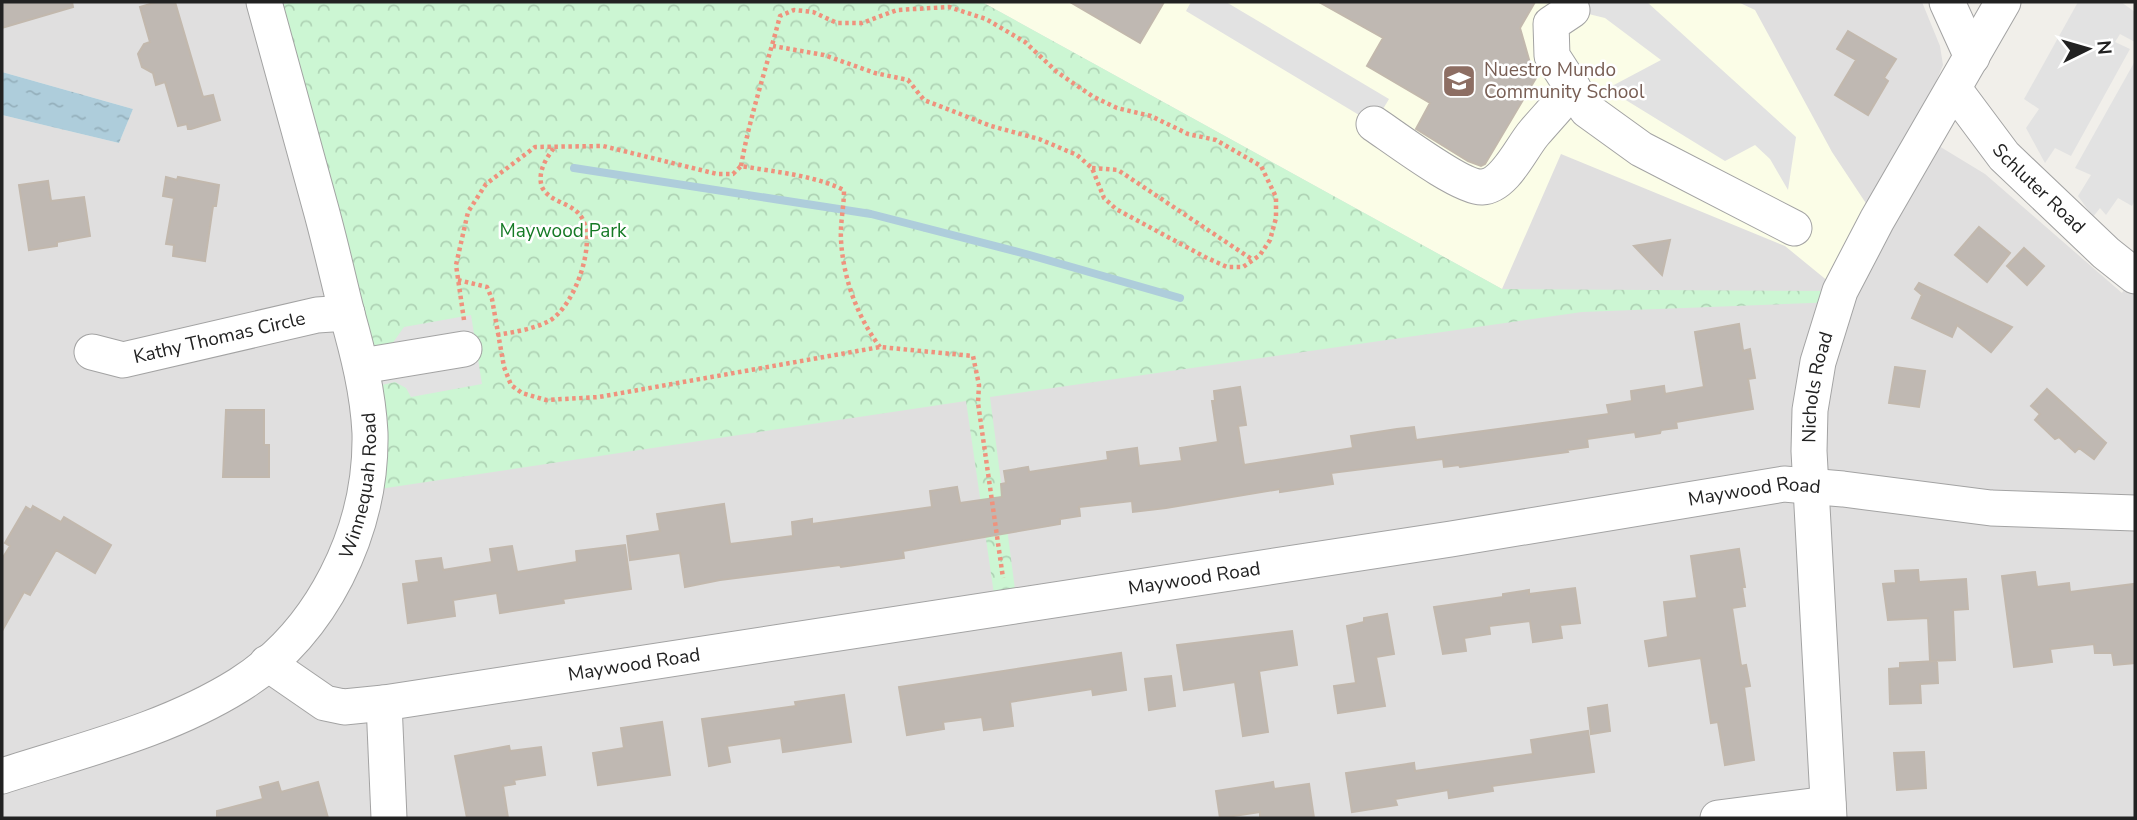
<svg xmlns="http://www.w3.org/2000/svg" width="2137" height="820" font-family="'Nunito Sans',sans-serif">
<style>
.residential{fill:#e0dfdf}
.education{fill:#fbfde7}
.park{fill:url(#park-crowns)}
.parking{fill:#e2e2e2}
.water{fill:url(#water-ripples)}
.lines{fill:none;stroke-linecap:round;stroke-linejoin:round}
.stream{stroke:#aecddb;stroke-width:8}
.building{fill:#bfb8b2;stroke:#c2b8ad;stroke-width:2}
.minor-casing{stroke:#a3a3a3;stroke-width:37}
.path{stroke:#ef927d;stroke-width:4.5;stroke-dasharray:3.5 3.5;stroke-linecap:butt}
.minor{stroke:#fff;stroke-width:35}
.labels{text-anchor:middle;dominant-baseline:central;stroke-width:5;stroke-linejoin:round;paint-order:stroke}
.education-label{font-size:19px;fill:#785e54;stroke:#fff;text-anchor:start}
.street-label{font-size:19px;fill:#222;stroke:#fff}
.park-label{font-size:19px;fill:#167a26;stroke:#fff}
</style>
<defs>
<pattern id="park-crowns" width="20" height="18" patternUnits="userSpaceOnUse" patternTransform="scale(1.75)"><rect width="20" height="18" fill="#ccf6d3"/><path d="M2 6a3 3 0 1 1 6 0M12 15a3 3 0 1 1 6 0" fill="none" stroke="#afd3b5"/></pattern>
<pattern id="water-ripples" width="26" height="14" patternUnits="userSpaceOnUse" patternTransform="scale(1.75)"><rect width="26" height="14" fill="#aecddb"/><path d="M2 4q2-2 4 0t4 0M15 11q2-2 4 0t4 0" fill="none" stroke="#95b0bc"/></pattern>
</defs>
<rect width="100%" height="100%" fill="#f1efea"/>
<path class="residential" d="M2 2H1922L1940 46 1943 65 1928 101 1911 129 1985 174 2122 293 2135 271V818H2V115L119 143 133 109 2 72Z"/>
<path class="education" d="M982 2H1738L1755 10 1832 152 1877 220 1840 291 1785 246 1561 154 1502 289Z"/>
<path class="park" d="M299 2H982L1502 289 1840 291 1837 302 1582 312 990 397 1017 605 996 608 966 401 366 491 370 433 265 6Z"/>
<path class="parking" d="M1191 2H1226L1389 99 1374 124 1186 11Z
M1570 2H1647L1796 137 1788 190 1770 159 1755 145 1725 161 1616 94 1612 86 1661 60 1605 18 1572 10Z
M2078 2H2121L2135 12V42L2120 34 2115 42 2130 49 2071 156 2055 148 2045 163 2026 128 2039 109 2024 99Z
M2135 61V200L2132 206 2118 198 2106 215 2100 208 2093 217 2078 196 2091 175 2075 168Z
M471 315 482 384 411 397 406 388 395 382 382 385 376 347 392 344 404 327Z"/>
<path class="water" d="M2 72 133 109 119 143 2 115Z"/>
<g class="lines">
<path class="stream" d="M574 168 871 214 1026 254 1180 298"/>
</g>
<path class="building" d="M2 2H72L73 7 2 28Z
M157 2H175L203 97 213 95 220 120 191 129H188L187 124 178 126 165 82 156 85 153 73 142 67 138 54 144 44 150 42 140 7Z
M1070 2H1164L1140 43Z
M1319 2H1535L1520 28 1532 70 1539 73 1485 164 1481 166 1468 161 1416 129 1430 103 1367 66 1383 38Z
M1848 31 1896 59 1884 78 1888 81 1868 115 1835 95 1856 60 1837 49Z
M166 177 177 180 178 177 219 185 216 206H213L205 261 173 256 174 245 166 244 174 198 163 196Z
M48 181 51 201 84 197 90 236 57 242V246L29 250 19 185Z
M1979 227 2010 253 1987 282 1955 255Z
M1670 240 1662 275 1634 246Z
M2024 248 2044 266 2027 285 2007 266Z
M1919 283 2012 327 1991 352 1957 325 1952 337 1912 318 1922 295 1915 289Z
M1739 324 1743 351 1750 349 1755 378 1748 379 1753 409 1676 422 1677 428 1661 430 1660 433 1636 437 1635 432 1587 439 1588 447 1567 450 1568 452 1460 467 1459 465 1444 467 1443 459 1331 473 1333 484 1280 492V489L1166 508 1133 512 1132 501 1079 507 1080 516 1060 519V524L903 551 904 558 841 567 840 565 720 580 685 587 680 553 630 560 627 536 660 531 657 514 724 504 730 544 793 536 792 522 812 519V524L932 507 930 491 957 487 960 503 1002 497 1001 484 1006 483 1004 471 1028 467 1029 472 1108 460 1107 452 1137 448 1139 466 1182 461 1180 448 1218 442 1212 401H1215L1214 391 1240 387 1246 425 1238 426 1244 465 1353 448 1351 436 1397 429 1414 427 1416 440 1609 414 1607 405 1632 401 1631 391 1664 386 1665 394 1704 387 1695 332Z
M1895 367 1925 371 1919 407 1889 403Z
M2047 389 2106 443 2094 459 2079 448 2075 452 2059 437 2055 439 2035 420 2040 414 2031 406Z
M226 410H264V445H269V477H223Z
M33 506 61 522 64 517 111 545 95 573 56 550 30 595 24 592 2 631V559L10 546 5 543 26 507 31 510Z
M625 545 631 589 563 599 564 603 500 613 497 593 453 600 455 616 408 623 403 584 419 582 416 561 441 558 443 570 492 562 490 549 512 546 517 572 577 562 576 551Z
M1739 549 1745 587H1742L1745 606 1732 608 1741 666 1746 665 1750 686 1744 687 1754 760 1725 765 1718 722 1711 723 1701 658 1649 666 1645 641 1668 637 1664 602 1697 598 1691 556Z
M1918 570 1919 582 1966 579 1968 609 1953 610 1955 660 1930 661 1928 618 1888 620 1883 584 1896 583 1895 571Z
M2035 572 2037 587 2069 583 2070 592 2134 584 2135 663 2114 665 2112 653H2095L2094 644 2050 649 2052 662 2014 667 2002 576Z
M1575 588 1580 623 1560 625 1562 638 1533 642 1530 621 1489 626 1490 634 1464 638 1466 651 1443 654 1434 607 1503 597V594L1529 590V594Z
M1387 614 1394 654 1376 657 1385 706 1338 713 1334 686 1356 683 1347 626 1364 622V618Z
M1292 631 1297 665 1259 671 1268 732 1243 736 1235 682 1184 690 1177 645Z
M1121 653 1126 690 1093 695 1092 689 1010 702 1013 726 984 730 982 717 943 722 944 729 907 735 899 687Z
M1937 661 1938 683 1920 684 1921 703 1890 704 1889 669 1900 668V663Z
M1171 676 1175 706 1149 710 1145 679Z
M844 695 851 742 783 752 781 738 727 746 730 762 709 766 702 719 796 706 795 702Z
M1607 705 1610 731 1591 734 1588 708Z
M662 722 670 775 598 785 593 753 624 748 621 728Z
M1588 731 1594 772 1492 786 1493 791 1449 798 1448 790 1395 799 1397 805 1352 812 1346 773 1414 763 1415 771 1533 754 1531 740Z
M509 746 510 751 541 747 545 775 514 780 515 784 503 786 508 818H467L455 756Z
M1924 752 1926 788 1897 790 1894 753Z
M278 782 281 792 318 782 328 818H217V811L263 799 260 787Z
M1273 782 1274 789 1309 784 1314 818H1260V812L1220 818 1216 791Z"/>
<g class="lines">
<g class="minor-casing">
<g id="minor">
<path d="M1947 2 1972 57"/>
<path d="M1572 10 1551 24 1552 56 1587 110 1641 149 1794 228"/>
<path id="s1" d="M1954 89 2004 156 2106 253 2135 276"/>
<path d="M1374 124C1395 138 1461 188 1482 187 1505 186 1521 148 1534 133 1547 118 1560 104 1573 88"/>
<path id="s2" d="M92 352 123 360 317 315 347 313"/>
<path d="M362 366 464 349"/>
<path id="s3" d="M267 663 325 703 344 707 384 703 1451 539 1784 484 1843 489 1991 508 2135 513"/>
<path d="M384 703 389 818"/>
<path id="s4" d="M2 776C82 750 167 730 239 685 322 633 372 531 370 433 368 392 358 353 347 314 338 278 330 242 320 206 301 138 282 70 264 2"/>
<path d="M1718 818 1828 804"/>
<path id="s5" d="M1829 818 1809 451 1810 410 1818 362 1840 291 1877 220 2003 2"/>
</g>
</g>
<path class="path" d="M741 166C750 115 767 66 780 16L794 10 813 12 837 23H862L897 10 949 7 986 19 1025 42 1057 72 1092 96 1117 108 1151 116 1188 134 1216 140 1261 166 1276 197V218L1270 240 1260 255 1243 267H1227L1205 257 1116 209 1104 198 1092 168 1077 155 1039 139 991 126 924 100 908 80 875 73 824 55 773 46
M1092 168 1118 170 1253 260
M458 280 487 287 492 299 504 367 511 385 522 393 546 400 599 397 880 347 973 356 979 385 978 403 1003 578
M464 320 456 265 468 212 486 184 535 147 603 146 717 174H733L741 166C775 172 813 175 844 190 844 207 840 223 841 240 843 277 857 317 880 347
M497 335C514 332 534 329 549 321 574 307 596 246 583 220 575 202 550 204 542 187 537 173 546 158 554 148"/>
<use href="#minor" class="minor"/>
</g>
<defs>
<g id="school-square" transform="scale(1.75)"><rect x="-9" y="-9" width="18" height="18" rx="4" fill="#8d6e63" stroke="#fff"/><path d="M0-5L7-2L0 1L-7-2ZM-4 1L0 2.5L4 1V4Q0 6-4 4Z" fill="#fff"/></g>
</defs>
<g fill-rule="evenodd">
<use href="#school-square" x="1459" y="81"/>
</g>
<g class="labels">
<g class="education-label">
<text x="1484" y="70">Nuestro Mundo<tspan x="1484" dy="22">Community School</tspan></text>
</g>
<g class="street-label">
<text stroke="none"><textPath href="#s1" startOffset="131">Schluter Road</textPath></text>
<text stroke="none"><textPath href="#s2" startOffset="131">Kathy Thomas Circle</textPath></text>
<text stroke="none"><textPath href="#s5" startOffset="432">Nichols Road</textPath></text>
<text stroke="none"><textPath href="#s4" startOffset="497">Winnequah Road</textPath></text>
<text stroke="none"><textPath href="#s3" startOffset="1517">Maywood Road</textPath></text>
<text stroke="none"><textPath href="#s3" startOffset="950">Maywood Road</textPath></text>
<text stroke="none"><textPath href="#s3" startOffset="383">Maywood Road</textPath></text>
</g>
<g class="park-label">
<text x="563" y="231">Maywood Park</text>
</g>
</g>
<rect width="2137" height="820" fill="none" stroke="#222222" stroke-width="7"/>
<g transform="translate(2088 49) rotate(85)" stroke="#ffffff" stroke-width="5" paint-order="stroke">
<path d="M0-5L12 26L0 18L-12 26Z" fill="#222222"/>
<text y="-10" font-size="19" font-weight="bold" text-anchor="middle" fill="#222222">N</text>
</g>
</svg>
